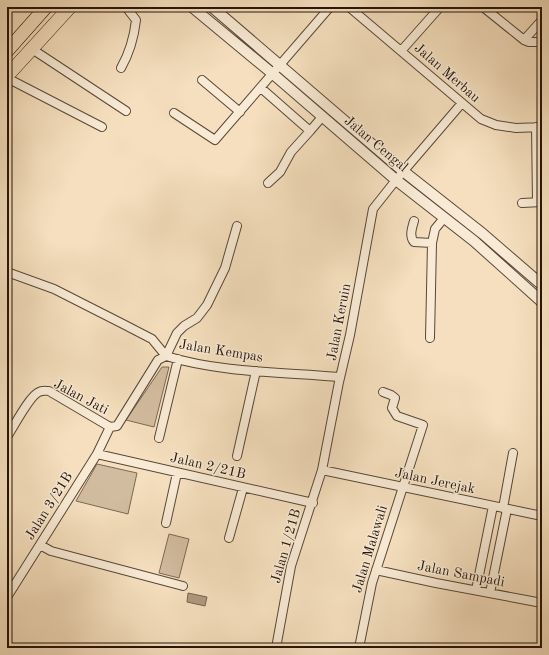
<svg xmlns="http://www.w3.org/2000/svg" width="549" height="655" font-family="'Old Standard TT',serif">
<style>
.green{fill:#d2bc9f;stroke:#7c6854}
.water{fill:#ae9a80;stroke:#776450}
.lines{fill:none;stroke-linecap:round;stroke-linejoin:round}
.minor-casing{stroke:#594736;stroke-width:10}
.tertiary-casing{stroke:#594736;stroke-width:12}
.primary-casing{stroke:#251408;stroke-width:14}
.minor{stroke:#f8ead5;stroke-width:8}
.tertiary{stroke:#f8ead5;stroke-width:10}
.primary{stroke:#f5dfbe;stroke-width:13}
.labels{text-anchor:middle;dominant-baseline:central;stroke-width:3;stroke-linejoin:round;paint-order:stroke}
.street-label{font-size:14px;fill:#251408;stroke:#f8ead5}
</style>
<rect width="100%" height="100%" fill="#f5dfbe"/>
<filter id="stains"><feTurbulence type="fractalNoise" baseFrequency=".005" numOctaves="4"/><feColorMatrix values="0 0 0 0 .2 0 0 0 0 .09 0 0 0 0 .02 0 0 0 .5 -.17"/></filter>
<radialGradient id="worn" r=".72"><stop offset=".6" stop-color="#630" stop-opacity="0"/><stop offset="1" stop-color="#630" stop-opacity=".3"/></radialGradient>
<path class="green" d="M162 367H169L154 427 126 420Z
M97 464 137 473 128 514 76 501Z
M169 534 189 539 179 578 159 573Z"/>
<path class="water" d="M188 593 207 597 205 606 187 602Z"/>
<g class="lines">
<g class="minor-casing">
<path id="minor" d="M349 7 481 119 496 125 516 128 542 127
M483 7 524 40 529 42H542
M524 40 542 20
M32 49 126 111
M401 51 440 7
M121 68C130 52 134 38 136 20L126 7
M7 78 102 127
M202 80 240 112
M261 88 310 131 322 117
M174 113 215 140 330 7
M536 127 537 202
M268 183 280 172 291 152 310 131
M522 203 542 202
M414 221C412 228 409 236 414 242L432 243
M7 272 54 289 123 324 152 339 166 356 177 333 184 326 197 318 207 305 225 268 237 226
M430 338 432 243 435 229 444 218
M110 427 117 426 158 360 166 356C221 373 283 372 340 377
M7 437C13 428 30 395 39 392 42 390 46 391 49 391L110 427
M159 438 178 359
M97 454 313 503
M237 456 256 371
M322 470 542 516
M503 508 513 453
M166 523 177 473
M229 538 243 488
M40 545 51 551 183 586
M376 570 436 583 542 603
M476 590 493 506
M490 593 507 509
M7 597 97 454 110 427
M7 647 8 648
M276 648 291 566 322 470 339 382 350 335 373 209 396 180 462 103
M359 648 372 583 423 425 397 416 392 408 395 398 391 395 383 392"/>
</g>
<g class="tertiary-casing">
<path id="tertiary" d="M192 7 273 74 396 180 474 241 542 302
M212 7 403 171 483 234 542 285"/>
</g>
<g class="primary-casing">
<path id="primary" d="M7 51 46 7
M7 76 70 7"/>
</g>
<use href="#minor" class="minor"/>
<use href="#tertiary" class="tertiary"/>
<use href="#primary" class="primary"/>
</g>
<g class="labels">
<g class="street-label">
<text transform="translate(447 73) rotate(41)">Jalan Merbau</text>
<text transform="translate(376 144) rotate(40)">Jalan Cengal</text>
<text transform="translate(339 322) rotate(-79)">Jalan Keruin</text>
<text transform="translate(221 351) rotate(9)">Jalan Kempas</text>
<text transform="translate(81 397) rotate(28)">Jalan Jati</text>
<text transform="translate(208 466) rotate(13)">Jalan 2/21B</text>
<text transform="translate(435 481) rotate(12)">Jalan Jerejak</text>
<text transform="translate(49 506) rotate(-58)">Jalan 3/21B</text>
<text transform="translate(286 546) rotate(-74)">Jalan 1/21B</text>
<text transform="translate(370 549) rotate(-73)">Jalan Malawali</text>
<text transform="translate(461 574) rotate(11)">Jalan Sampadi</text>
</g>
</g>
<rect width="549" height="655" fill="none" stroke="#f5dfbe" stroke-width="24"/>
<rect x="8" y="8" width="533" height="639" fill="none" stroke="#251408" stroke-width="2"/>
<rect x="12" y="12" width="525" height="631" fill="none" stroke="#251408"/>
<rect width="100%" height="100%" filter="url(#stains)"/>
<rect width="100%" height="100%" fill="url(#worn)"/>
</svg>
